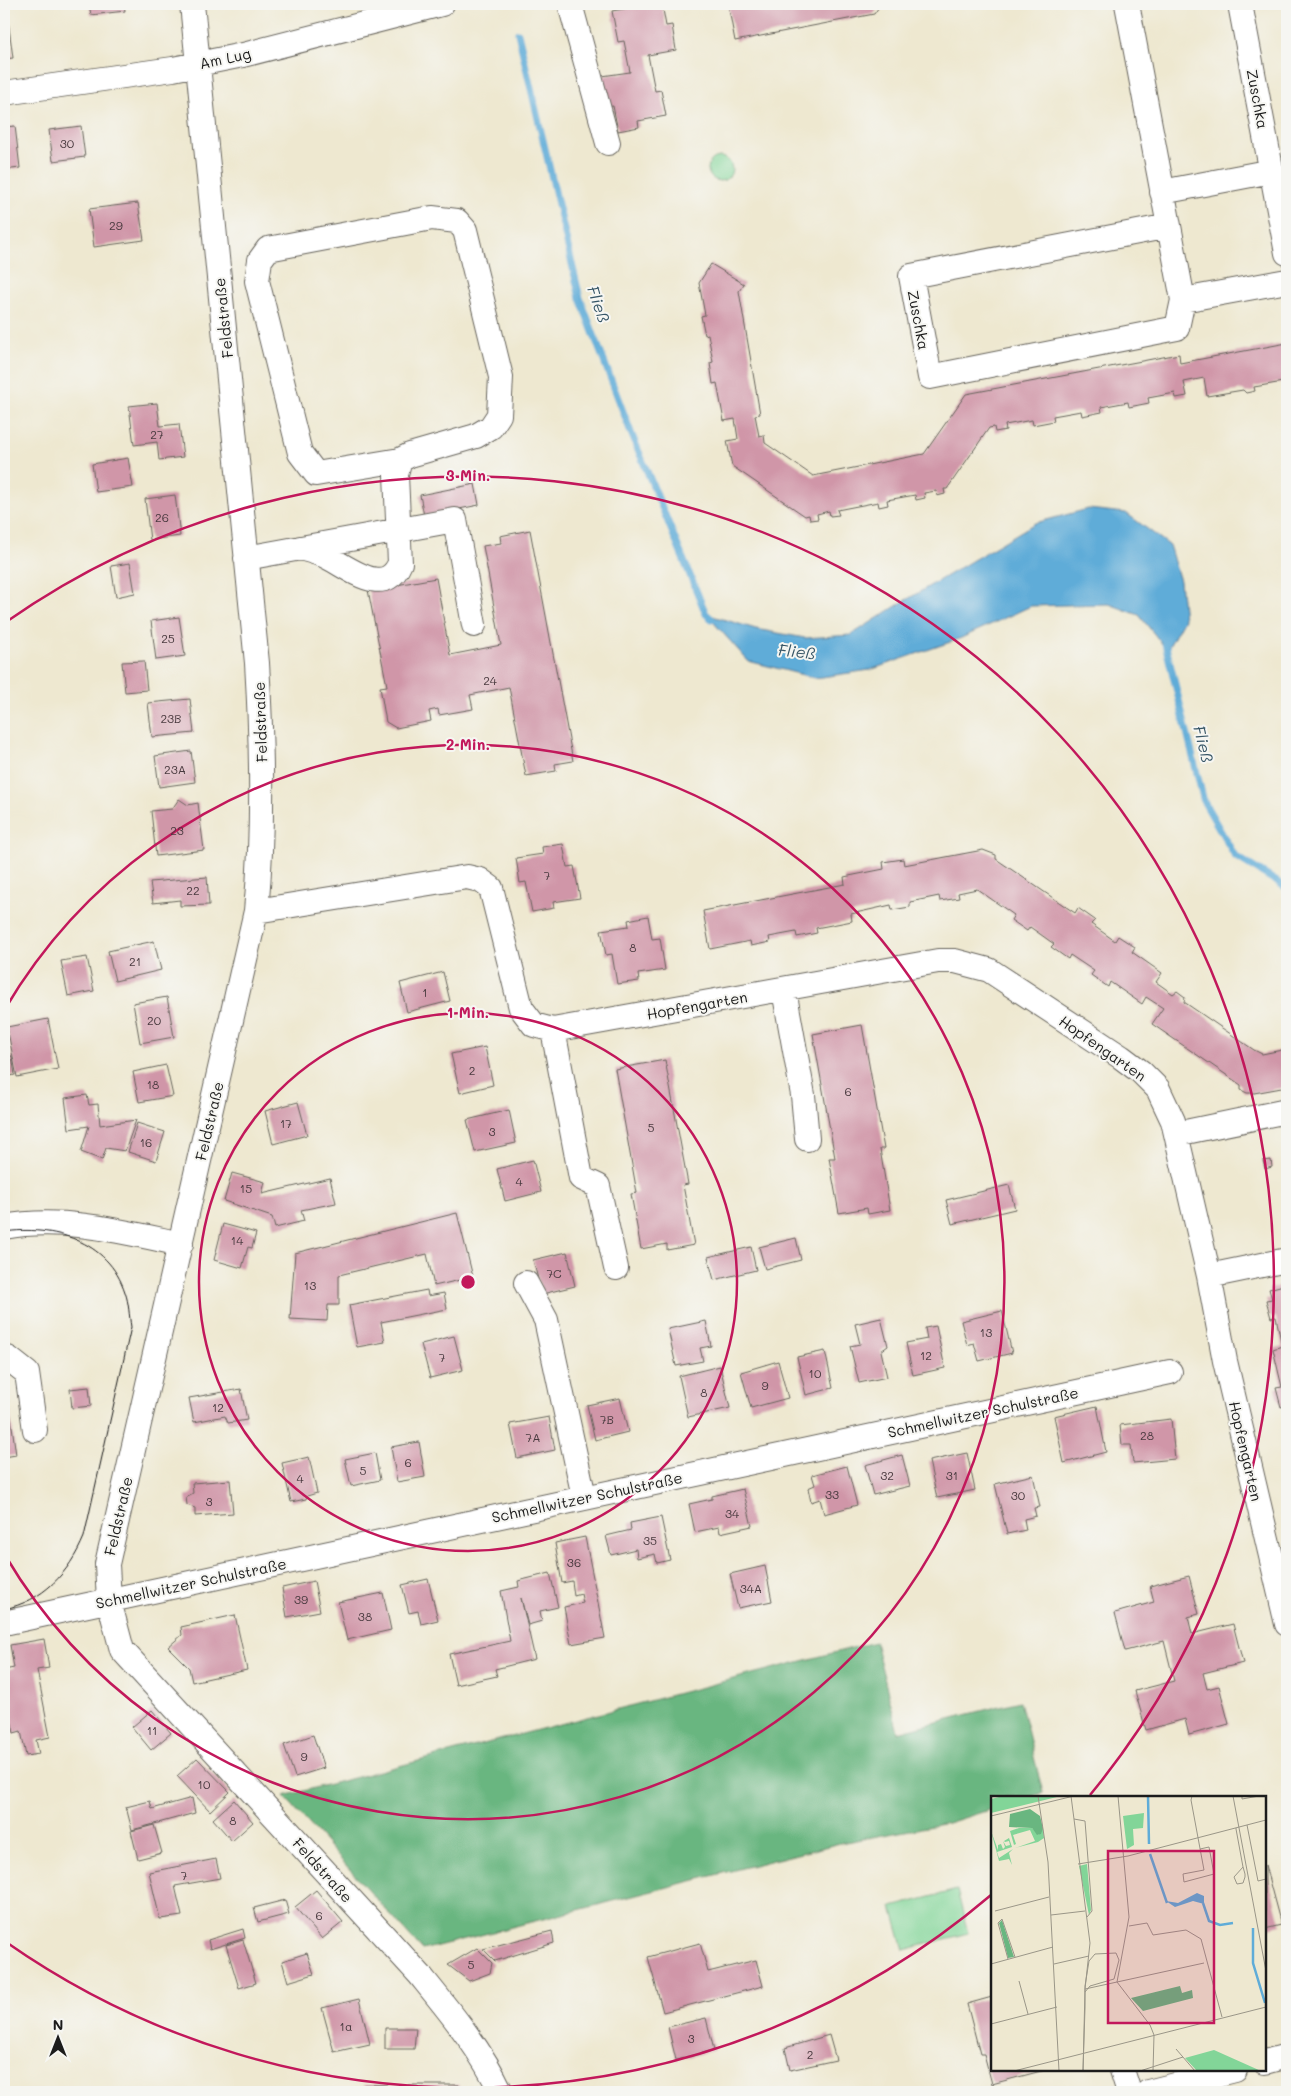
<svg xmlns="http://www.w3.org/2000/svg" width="1291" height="2096" font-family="Mali,sans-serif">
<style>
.green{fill:#82d598;stroke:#4f785a}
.forest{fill:#69b680;stroke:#42694e}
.water{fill:#5facd8;stroke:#3e647a}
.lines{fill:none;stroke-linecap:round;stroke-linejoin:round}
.stream{stroke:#5facd8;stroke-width:7}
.building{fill:#d096a8}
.minor-casing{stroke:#66635b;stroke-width:26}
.minor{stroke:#fff;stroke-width:24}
.tram{stroke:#1c1c1c;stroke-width:1}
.ring{fill:none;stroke:#c2185b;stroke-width:2.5}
.labels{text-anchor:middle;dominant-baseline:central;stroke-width:4;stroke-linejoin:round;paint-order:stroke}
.number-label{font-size:12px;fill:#493a3f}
.street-label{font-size:15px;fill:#1c1c1c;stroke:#f6f6f2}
.water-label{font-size:16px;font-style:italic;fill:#375667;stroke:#f6f6f2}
.inset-river{fill:none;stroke:#5facd8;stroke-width:2.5}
.inset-road{fill:none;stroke:#9a9688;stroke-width:1}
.view{fill:#c2185b;fill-opacity:0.15;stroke:#c2185b;stroke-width:2.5}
.inset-edge{fill:none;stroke:#1c1c1c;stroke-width:2.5}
.centre{fill:#c2185b;stroke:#f6f6f2;stroke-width:2.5}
.ring-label{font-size:15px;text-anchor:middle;font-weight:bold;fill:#c2185b;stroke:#f6f6f2;stroke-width:4;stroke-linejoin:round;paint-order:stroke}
</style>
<rect width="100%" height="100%" fill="#f6f6f2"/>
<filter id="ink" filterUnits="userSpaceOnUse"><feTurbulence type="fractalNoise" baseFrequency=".02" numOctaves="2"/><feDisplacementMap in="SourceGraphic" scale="10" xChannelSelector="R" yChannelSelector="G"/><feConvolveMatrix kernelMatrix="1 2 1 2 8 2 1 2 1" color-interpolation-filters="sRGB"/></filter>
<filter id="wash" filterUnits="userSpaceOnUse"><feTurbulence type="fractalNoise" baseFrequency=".0096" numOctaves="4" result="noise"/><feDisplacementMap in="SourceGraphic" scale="20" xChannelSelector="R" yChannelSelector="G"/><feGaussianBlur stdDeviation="1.12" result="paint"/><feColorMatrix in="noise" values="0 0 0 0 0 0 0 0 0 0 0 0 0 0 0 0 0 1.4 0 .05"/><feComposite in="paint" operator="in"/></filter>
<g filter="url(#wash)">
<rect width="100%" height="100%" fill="#eee8d0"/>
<path class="green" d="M708 169a12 12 0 1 1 24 0a12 12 0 1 1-24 0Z
M957 1890 968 1933 904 1950 892 1907Z"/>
<path class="forest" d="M875 1642 898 1732 1020 1701 1043 1793 1030 1797H992V1809L948 1823 840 1843 422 1950 284 1796Z"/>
<path class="water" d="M1088 509 1126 513 1169 545 1180 581 1184 619 1167 650 1139 615 1109 604 1031 606 959 639 870 670 815 678 748 661 706 614 756 629 805 638 851 635 901 603 1035 523Z"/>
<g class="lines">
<path class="stream" d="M518 33 580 298 632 435 706 614 712 619
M1165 643 1204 802 1235 856 1287 888"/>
</g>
<g id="blocks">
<path class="building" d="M89 4H124L125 11 91 15Z
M640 4H662L666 26 672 25 676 50 648 55 655 91 661 90 666 116 638 121 639 127 618 131 613 106 607 107 602 76 630 72 624 41 618 42 612 11 641 6Z
M728 4H881L874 14 735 41Z
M4 20H8L13 58 4 59Z
M15 126 20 168 4 170V127Z
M81 126 85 157 53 161 49 130Z
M138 203 144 240 94 247 89 209Z
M711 264 744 284 739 291 760 414 755 415 759 436 764 435 765 443 813 476 924 454 966 394 1179 354 1180 363 1287 343V395H1285L1283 382 1254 387 1255 391 1246 393 1243 390 1207 396 1204 378 1184 382 1187 396 1176 398 1175 393 1148 398 1149 403 1129 407 1128 402 1101 407 1102 412 1082 416 1081 411 1053 416 1054 421 1033 425 1032 420 1005 425 1006 430 995 432 994 427 989 428 947 489H944L945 494 937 496 936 491 924 493 925 498 916 500 915 495 887 500 888 505 879 507 878 502 837 510 839 515 830 516 829 511 817 514 818 519 810 520 809 515 805 516 732 466 727 441 738 439 735 419 724 421 717 383 713 384 710 363 713 362 708 334 705 335 701 316 705 315 699 283Z
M157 403 160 426 179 424 183 457 159 460 157 442 134 445 129 406Z
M128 458 133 487 96 492 92 464Z
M475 484 479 505 424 516 420 495Z
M175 495 180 536 150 540 145 499Z
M530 530 573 761 555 764 556 771 526 776 509 687 470 695 473 709 439 715 438 709 429 711 431 721 396 728 386 722 380 687 387 686 368 590 436 578 450 655 501 645 483 546 501 543 500 536Z
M130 563 135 593 116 597 111 566Z
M179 617 185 656 156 660 151 621Z
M144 661 147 690 125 692 122 662Z
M190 699 194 733 152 737 148 703Z
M191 751 195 782 159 787 155 756Z
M179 799 188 805 198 803 204 850 156 856 151 811 172 809Z
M563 844 567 867 574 866 580 898 553 902 554 908 532 912 526 882 520 883 516 858 543 854 542 847Z
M983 850 996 855V859L1075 913 1078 908 1095 920 1091 924 1115 941 1118 936 1135 947 1132 952 1162 973 1156 982 1173 994 1177 991 1185 997 1184 1002 1254 1050 1262 1054 1287 1049V1087L1254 1093H1247L1241 1090V1085L1152 1024 1163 1008 1146 997 1142 1004 1110 982 1108 987 1091 975 1094 971 1070 955 1068 959 1051 947 1054 944 1040 934 1030 927 1027 931 1011 920 1014 915 977 889 958 893 959 898 940 901 939 896 910 902V907L892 910 891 905 851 914 852 921 816 928 817 933 797 937 796 932 769 937 770 942 751 946 750 941 710 949 703 911 845 884 844 877 884 869 883 862 903 859 904 865Z
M207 877 209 905 180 906V900L153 903 150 882Z
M648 916 652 939 660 938 665 970 638 974 639 981 617 984 612 954 606 955 601 930 629 926 628 920Z
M154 941 161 970 115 981 108 951Z
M87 957 94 991 68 996 61 961Z
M443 972 450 1001 407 1012 400 983Z
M167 997 174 1037 140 1043 133 1003Z
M48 1019 58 1069 17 1077 7 1027Z
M862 1025 884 1149H880L890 1210 868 1214 867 1208 839 1213 829 1158H835L813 1034Z
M485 1047 493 1085 460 1093 451 1054Z
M12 1056 15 1075 4 1077V1057Z
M665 1060 688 1184 683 1185 694 1245 667 1250V1244L641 1249 631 1194 637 1193 615 1069Z
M166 1065 173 1096 139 1102 133 1072Z
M87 1095 89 1105 98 1104 100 1125 136 1120 125 1151 106 1148 102 1160 81 1152 89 1126 69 1129 65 1098Z
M298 1102 307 1135 273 1144 265 1111Z
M509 1110 516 1143 475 1152 467 1120Z
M137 1123 165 1132 156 1161 128 1152Z
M533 1160 541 1192 505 1201 497 1169Z
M1271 1160 1272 1167 1265 1169 1263 1161Z
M232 1173 265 1182 262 1194 330 1178 336 1203 301 1210 304 1221 275 1228 272 1217 224 1201Z
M1009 1185 1015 1209 952 1224 946 1200Z
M457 1213 473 1277 434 1286 427 1254 339 1275V1305H328L327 1321 290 1319 295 1253Z
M223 1224 256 1233 252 1248 248 1247 242 1268 214 1260Z
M796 1238 801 1260 765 1269 759 1247Z
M751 1247 756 1270 714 1280 708 1257Z
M567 1252 575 1286 542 1294 533 1260Z
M1287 1284V1405L1281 1407 1276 1388 1282 1387 1273 1349 1282 1346 1276 1317 1271 1318 1266 1300 1272 1299 1269 1289Z
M427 1290 428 1296 444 1293 447 1309 381 1322 385 1342 357 1347 349 1305Z
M1002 1311 1012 1353 979 1361 974 1343 967 1345 961 1321Z
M881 1318 888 1346 881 1351 887 1377 859 1383 850 1346 860 1344 855 1324Z
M706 1321 711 1346 700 1348 703 1361 676 1366 668 1329Z
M936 1326 945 1368 913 1375 906 1343 927 1339 925 1328Z
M454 1336 463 1370 430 1378 421 1344Z
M825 1351 833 1388 806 1395 797 1357Z
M778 1361 788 1398 751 1408 741 1372Z
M720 1366 730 1408 688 1417 679 1376Z
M4 1368 16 1455 4 1457Z
M89 1387 91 1406 72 1408 70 1389Z
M241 1389 247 1420 228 1423 225 1416 194 1422 189 1398Z
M620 1398 628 1432 595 1440 587 1405Z
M1097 1406 1106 1452 1064 1463 1054 1416Z
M549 1417 555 1450 517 1458 510 1424Z
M1171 1419 1175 1459 1133 1463 1131 1445H1122L1120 1425Z
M419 1442 425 1477 397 1482 391 1447Z
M375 1453 380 1480 351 1486 345 1459Z
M967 1453 975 1490 937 1498 929 1461Z
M902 1455 910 1486 873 1495 865 1465Z
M309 1457 317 1493 307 1496 306 1499 291 1502 282 1463Z
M847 1466 857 1505 824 1514 820 1499 811 1502 808 1488 815 1485 812 1475Z
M1033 1475 1040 1507 1034 1508 1036 1516 1024 1519 1026 1530 1007 1534 995 1484Z
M230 1480 233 1513 195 1516V1508L187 1505 186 1497 193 1493 192 1483Z
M743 1489 752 1526 720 1533 719 1527 695 1532 689 1504 712 1499V1496Z
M661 1517 670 1560 657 1563 655 1554 637 1558 636 1549 611 1555 606 1536 631 1530 630 1523Z
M585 1537 605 1638 571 1644 564 1607 583 1603 581 1594 574 1596 572 1581 562 1583 555 1543Z
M765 1566 772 1601 738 1608 730 1574Z
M550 1573 558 1607 540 1611 542 1621 528 1625 521 1598 535 1659 495 1669 497 1676 456 1685 449 1654 510 1641 501 1591 519 1587 518 1581Z
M1189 1576 1199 1614 1188 1617 1192 1634 1233 1624 1243 1663 1203 1673 1207 1689 1219 1686 1229 1724 1189 1735 1185 1719 1146 1730 1135 1691 1174 1681 1164 1641 1125 1651 1115 1613 1154 1602 1150 1586Z
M428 1579 438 1620 421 1624 418 1611 409 1613 402 1585Z
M314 1581 320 1611 287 1617 282 1588Z
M383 1593 391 1630 347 1640 338 1602Z
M235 1615 247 1670 192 1682 189 1668 168 1647 182 1635 181 1627Z
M44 1639 49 1668 37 1670 50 1737 36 1740 39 1754 26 1756 21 1731 14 1733 4 1689V1670L14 1668 10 1645Z
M152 1710 171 1733 151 1750 132 1727Z
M313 1735 324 1768 295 1777 284 1745Z
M197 1758 230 1792 210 1811 177 1776Z
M192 1798 195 1813 132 1830 126 1807 150 1801 152 1809Z
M234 1800 253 1822 232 1841 213 1819Z
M154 1825 162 1853 138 1859 131 1831Z
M216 1859 220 1878 175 1886 182 1916 160 1919 149 1872Z
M1265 1865 1281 1925 1265 1929Z
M316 1890 343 1922 322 1939 295 1907Z
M285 1900 289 1914 258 1922 254 1908Z
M243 1929 245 1938 210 1949 208 1940Z
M552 1931 554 1943 495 1961 483 1949Z
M243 1940 256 1983 239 1988 226 1945Z
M700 1943 708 1972 756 1960 763 1986 663 2012 648 1957Z
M477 1948 492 1963 490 1973 469 1981 448 1965Z
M307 1953 314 1974 288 1982 282 1961Z
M992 1997V2070H1045L992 2084 984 2054H980L967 2004Z
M359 1999 370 2044 334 2052 322 2008Z
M706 2018 714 2050 676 2060 668 2027Z
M385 2028H416L414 2049H385Z
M829 2035 836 2060 790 2070 785 2048Z
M364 2085H387V2092H365Z
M408 2085H459V2092H408Z"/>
</g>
</g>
<g filter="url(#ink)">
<use href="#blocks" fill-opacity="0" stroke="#66635b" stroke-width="1"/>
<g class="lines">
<g class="minor-casing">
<path id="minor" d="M192 4 257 663C262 746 264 828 256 911L107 1564 109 1601 122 1650 420 1975C450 2012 481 2049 501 2092
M570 4 608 143
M1127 4 1169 226 911 276 930 377 1177 328 1183 300 1287 281
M1240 4 1287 253
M4 93 173 69 243 55 442 4
M1162 192 1272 171
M1169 226 1183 300
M300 548C307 550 315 552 323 555 345 564 384 601 400 563L396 475 400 460 410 455 476 436 491 427 499 415 501 377 465 230 457 221 432 218 268 249 260 260 257 281 300 453 316 474 400 460
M246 558 455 520 474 625
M256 911 467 877 480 880 491 888 521 1008 534 1025 553 1030 938 961H955L989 970 1121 1057 1141 1072 1158 1089 1173 1121 1209 1276 1225 1361 1287 1624
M784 990 803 1095 807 1139
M553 1030 581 1178 598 1186 616 1268
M1176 1134 1287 1111
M4 1227C63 1216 124 1232 181 1244
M1209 1276 1287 1260
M526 1283 546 1320 584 1497
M4 1358H8L27 1373 35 1430
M4 1623 1170 1372
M1265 2062 1287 2056
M1122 2070 1129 2092
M1148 2092 1235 2070"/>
</g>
<use href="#minor" class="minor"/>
<path class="tram" d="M4 1232C53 1225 108 1240 125 1292 129 1303 129 1315 131 1327L84 1537C69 1573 43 1601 4 1609"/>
</g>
</g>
<g class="ring">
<circle cx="468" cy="1282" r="269"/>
<path d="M5 1009A537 537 0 1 1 5 1555"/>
<path d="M991 1895A806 806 0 0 1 6 1942M6 622A806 806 0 0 1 1090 1795"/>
</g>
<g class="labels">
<g class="number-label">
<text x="67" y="143">30</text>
<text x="116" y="225">29</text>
<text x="157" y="434">27</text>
<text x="162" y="517">26</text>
<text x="168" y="638">25</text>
<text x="490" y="680">24</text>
<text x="171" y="718">23B</text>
<text x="175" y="769">23A</text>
<text x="177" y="830">23</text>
<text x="547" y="875">7</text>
<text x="193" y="890">22</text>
<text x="633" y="947">8</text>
<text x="135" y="961">21</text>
<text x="425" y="992">1</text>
<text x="154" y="1020">20</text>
<text x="472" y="1070">2</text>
<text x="153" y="1084">18</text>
<text x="848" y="1091">6</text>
<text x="286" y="1123">17</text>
<text x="651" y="1127">5</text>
<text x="492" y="1131">3</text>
<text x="146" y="1142">16</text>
<text x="519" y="1181">4</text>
<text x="246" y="1188">15</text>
<text x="237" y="1240">14</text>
<text x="554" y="1273">7C</text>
<text x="310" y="1285">13</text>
<text x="986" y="1332">13</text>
<text x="926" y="1355">12</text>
<text x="442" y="1357">7</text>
<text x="815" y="1373">10</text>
<text x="765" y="1385">9</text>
<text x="704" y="1392">8</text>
<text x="218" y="1407">12</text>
<text x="607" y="1419">7B</text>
<text x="1147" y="1435">28</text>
<text x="533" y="1437">7A</text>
<text x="408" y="1462">6</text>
<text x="363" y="1470">5</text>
<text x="887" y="1475">32</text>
<text x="952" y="1475">31</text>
<text x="300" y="1478">4</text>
<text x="832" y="1494">33</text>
<text x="1018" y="1495">30</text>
<text x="209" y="1501">3</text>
<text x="732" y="1513">34</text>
<text x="650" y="1540">35</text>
<text x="574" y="1562">36</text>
<text x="751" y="1588">34A</text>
<text x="301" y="1599">39</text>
<text x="365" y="1616">38</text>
<text x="152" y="1730">11</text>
<text x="304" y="1756">9</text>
<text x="204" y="1784">10</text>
<text x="233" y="1820">8</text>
<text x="184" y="1875">7</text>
<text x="319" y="1915">6</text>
<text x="471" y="1964">5</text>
<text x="346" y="2026">1a</text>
<text x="691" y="2038">3</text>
<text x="810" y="2054">2</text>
</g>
<g class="street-label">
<text transform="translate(225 58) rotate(-12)">Am Lug</text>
<text transform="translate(1258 99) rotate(79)">Zuschka</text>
<text transform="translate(223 318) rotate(-96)">Feldstraße</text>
<text transform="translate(919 320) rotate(79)">Zuschka</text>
<text transform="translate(260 722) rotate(-92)">Feldstraße</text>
<text transform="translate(697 1005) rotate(-10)">Hopfengarten</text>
<text transform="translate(1103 1048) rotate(35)">Hopfengarten</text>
<text transform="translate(209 1121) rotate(-77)">Feldstraße</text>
<text transform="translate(983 1412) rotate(-12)">Schmellwitzer Schulstraße</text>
<text transform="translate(1246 1451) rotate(77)">Hopfengarten</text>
<text transform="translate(587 1497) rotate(-12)">Schmellwitzer Schulstraße</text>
<text transform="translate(118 1516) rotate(-77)">Feldstraße</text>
<text transform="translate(191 1583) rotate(-12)">Schmellwitzer Schulstraße</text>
<text transform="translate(323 1870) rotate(48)">Feldstraße</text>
</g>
<g class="water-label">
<text transform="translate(599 304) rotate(71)">Fließ</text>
<text transform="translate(797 651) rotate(6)">Fließ</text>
<text transform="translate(1204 744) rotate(76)">Fließ</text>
</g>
</g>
<g transform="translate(991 1796)">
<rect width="275" height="275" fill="#eee8d0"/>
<path d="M12 0H70L0 17V3ZM153 17 152 32 142 33 143 49 136 53 132 20ZM28 32H41L47 39 52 32 53 42 47 46 24 52 44 45 39 34 22 39 25 48 23 49 19 35ZM0 35 7 54V49L10 48 12 53 14 51 12 45 15 50 19 49 18 45 14 46 13 45 18 42 21 51 6 56 8 62 22 53 18 57 21 69 18 63 8 65ZM96 68 100 114 98 119 88 70ZM223 254 270 275H206L194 262Z" fill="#82d598"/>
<path d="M39 13 49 20 52 32 50 38 46 39 41 32 18 31 19 18ZM11 124 23 161 17 162 8 127ZM189 190 191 197 201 194 202 202 152 215 140 202Z" fill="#69b680"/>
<path d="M206 97 213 100V108L202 105 184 111 175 105 187 107Z" fill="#5facd8"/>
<path class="inset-river" d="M157 0 158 48M159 58 176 107M212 107 218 125 229 129 242 127M262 132V167L274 207"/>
<path class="inset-road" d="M47 0 57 66 68 275M80 0 99 147 94 193 92 275M127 0 138 121 126 186 159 229 163 239 162 275M201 0 200 4 213 74 192 78 193 86 223 78 218 51 209 53M242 0 275 175M251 0V3L268 0M0 20 83 0M83 23 94 25 101 115 96 121M256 29 267 85 275 83M245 32V33L252 71 254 78V81L252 87 246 88 243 81 252 71M87 68 137 60 275 24M4 115 58 101M60 119 94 115M138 130 156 127 162 139 195 134 210 143 231 221M17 163 7 127 11 123 24 161M0 168 62 151M63 168 98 160M28 185 37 218M94 193 213 167M0 228 66 211M185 253 204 275M23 275 275 211M92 275 94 212V190L98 165 104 158 125 157 128 164 123 183 99 190 94 196M149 275 192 261"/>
<path class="view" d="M117 55H223V227H117Z"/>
<rect width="275" height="275" class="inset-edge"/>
</g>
<circle cx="468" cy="1282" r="8" class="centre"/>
<g class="ring-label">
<text x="468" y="481">3 Min.</text>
<text x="468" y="750">2 Min.</text>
<text x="468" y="1018">1 Min.</text>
</g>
<rect width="1291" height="2096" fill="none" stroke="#f6f6f2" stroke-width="20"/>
<g transform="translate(58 2038)" stroke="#f6f6f2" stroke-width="4" paint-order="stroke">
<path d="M0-4L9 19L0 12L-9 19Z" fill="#1c1c1c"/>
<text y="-8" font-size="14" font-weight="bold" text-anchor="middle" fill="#1c1c1c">N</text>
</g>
</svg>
